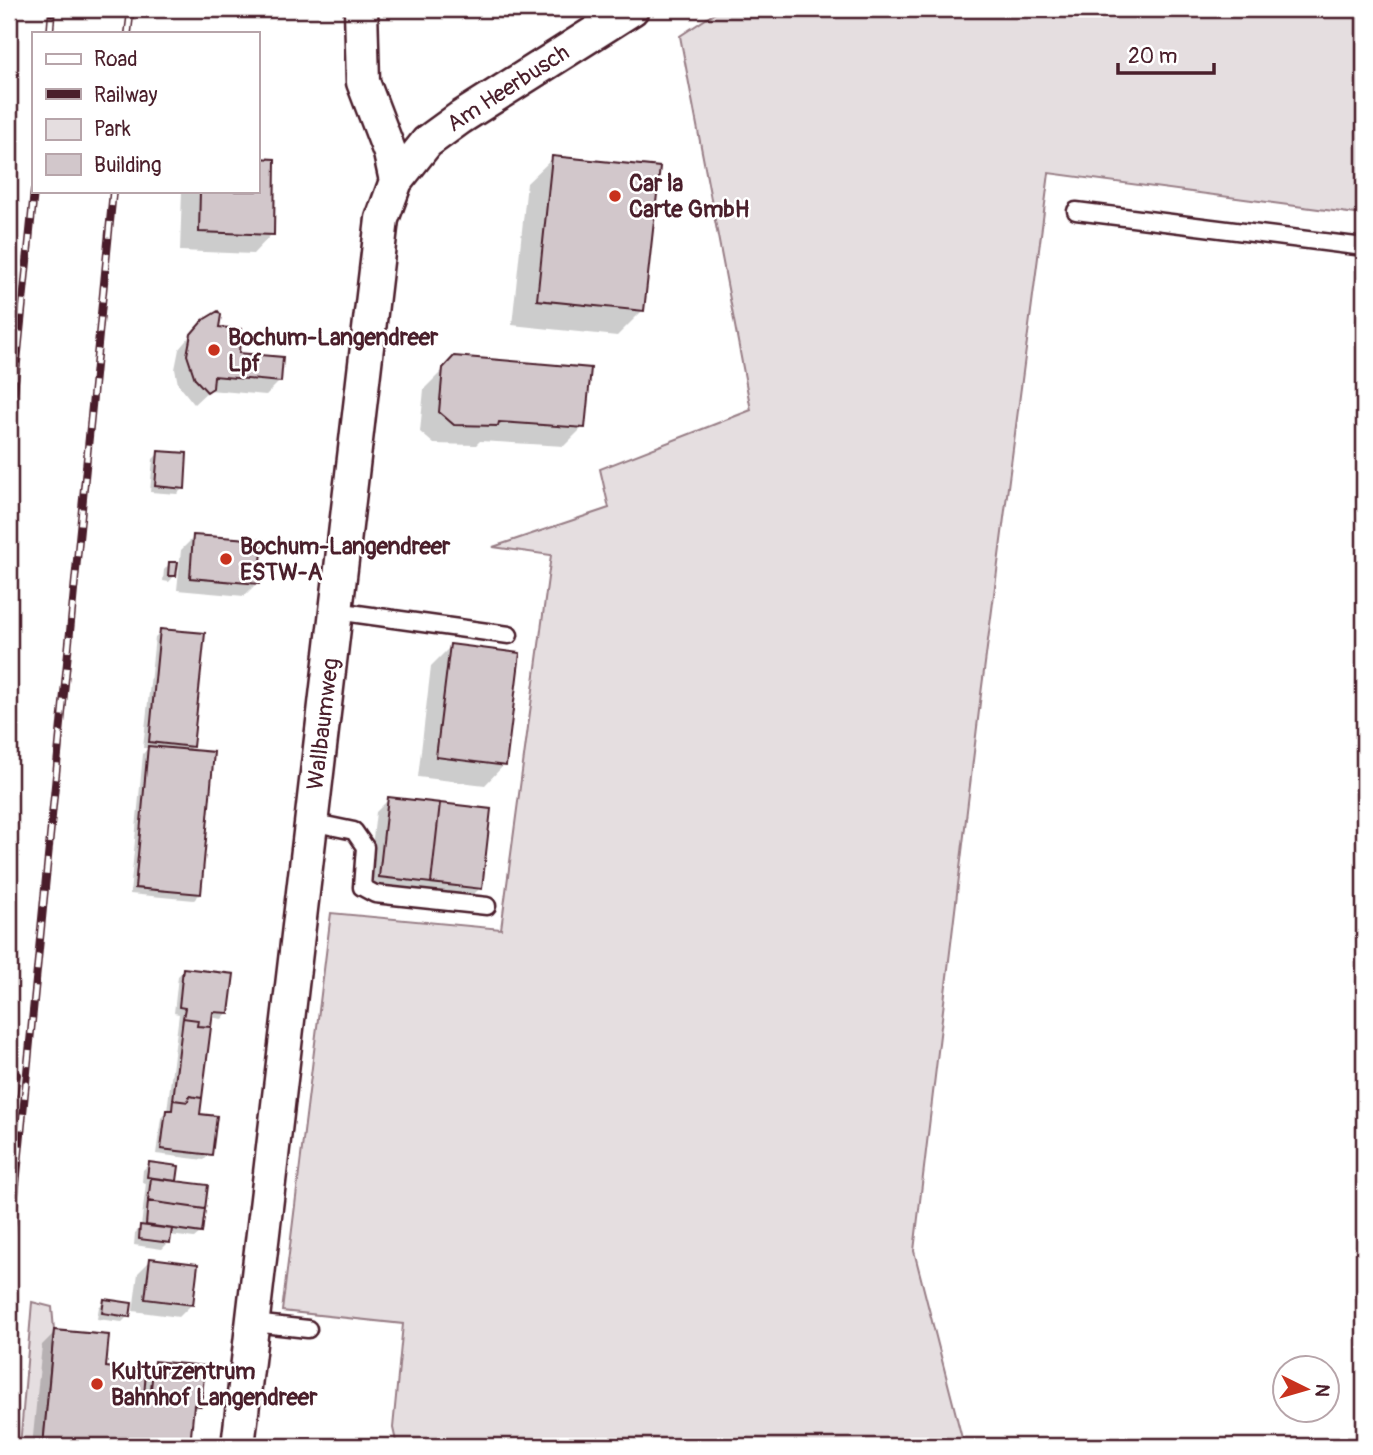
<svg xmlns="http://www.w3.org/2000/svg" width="1373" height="1455" font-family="Pangolin,sans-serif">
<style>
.green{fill:#e5dee0;stroke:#987e86;stroke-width:2}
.shadow{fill:#0003}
.building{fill:#d2c7cb;stroke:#4a1f2b;stroke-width:2}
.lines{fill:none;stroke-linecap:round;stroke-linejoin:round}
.service-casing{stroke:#4a1f2b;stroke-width:21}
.minor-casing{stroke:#4a1f2b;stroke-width:37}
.service{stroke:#fff;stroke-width:16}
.minor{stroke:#fff;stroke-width:32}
.rail-casing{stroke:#4a1f2b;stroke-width:8}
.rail{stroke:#fff;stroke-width:5;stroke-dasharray:16;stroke-linecap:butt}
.poi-dot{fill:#c8321e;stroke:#fff;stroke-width:2.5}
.labels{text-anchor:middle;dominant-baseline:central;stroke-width:5;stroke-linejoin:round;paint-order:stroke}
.street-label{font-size:23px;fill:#4a1f2b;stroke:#fff}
.poi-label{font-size:23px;font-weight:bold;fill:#4a1f2b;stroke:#fff;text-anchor:start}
</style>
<rect width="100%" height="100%" fill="#fff"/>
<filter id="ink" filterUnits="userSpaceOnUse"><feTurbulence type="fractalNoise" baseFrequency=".0143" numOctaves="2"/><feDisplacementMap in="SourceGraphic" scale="14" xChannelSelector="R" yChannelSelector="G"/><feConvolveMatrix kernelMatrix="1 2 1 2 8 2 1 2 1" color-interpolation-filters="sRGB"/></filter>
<g filter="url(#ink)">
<path class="green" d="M721 9H1364V215L1049 173 981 694 914 1251 964 1446H397L393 1428 403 1324 282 1311 331 913 501 929 551 555 493 547 609 508 600 469 751 410 680 36Z
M32 1302 52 1307 54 1330 43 1446H20Z"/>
<path class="shadow" d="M553 158 643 310 617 336 512 325 527 183Z
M182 191H257L272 234 253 254 180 251Z
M200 324 217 329 237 354 279 382 266 395 209 390 194 404 178 384 175 369 179 349Z
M455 358 583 427 564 446 480 441 476 445 434 444 420 432 424 389Z
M159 453 183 488 177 494 150 492 153 459Z
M194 537 257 583 244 596 177 590 181 550Z
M170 563 175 575 169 582 163 581 164 570Z
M161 631 192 746 187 751 200 894 194 900 130 894 143 754 148 748H143L155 637Z
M451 646 504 765 485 785 418 777 431 666Z
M389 799 480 888 467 901 367 890 376 812Z
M184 970 228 1012 222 1019 210 1017 198 1115 210 1154 204 1160 156 1154 161 1118 167 1111 179 1014 174 1013 178 976Z
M149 1164 177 1168 175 1182 201 1232 194 1238 169 1235 168 1243 162 1249 134 1245 135 1233 141 1227 146 1183 142 1182 143 1170Z
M151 1260 192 1304 179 1317 133 1311 138 1273Z
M105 1301 128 1316 122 1322 97 1319 99 1307Z
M55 1332 104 1369 145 1373 155 1363 200 1405 191 1413 188 1446H32L42 1345Z
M269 1440 323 1446H262Z"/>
<path class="building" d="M552 156 660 167 644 311 537 300Z
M257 158 275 159 274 235 199 232 200 191H257Z
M218 311 221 315 219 327 241 329 239 353 283 357 281 382 214 376 213 388 207 392 195 379 187 355 191 334 203 320Z
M454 356 591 368 585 428 499 422 498 426 454 425 439 412 443 368Z
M158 451 187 453 185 489 155 486Z
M193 535 263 540 259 584 190 578Z
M169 562H178L176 576H168Z
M160 629 205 633 193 747 149 742Z
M450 644 520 653 506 766 436 757Z
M148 746 214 752 201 894 135 888Z
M388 797 440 803 431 883 379 877Z
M440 803 491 809 482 889 431 883Z
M183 968 234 974 229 1013 213 1012 211 1027 197 1026 198 1020 183 1018 185 1008 179 1007Z
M183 1018 198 1020 197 1026 211 1027 202 1098 189 1096 188 1102 173 1100Z
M189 1096 202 1098 200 1114 217 1116 212 1155 161 1149 166 1110H172L173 1100 188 1102Z
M149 1162 179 1166 177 1181 147 1177Z
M151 1178 208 1185 205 1209 148 1201Z
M148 1201 205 1209 202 1233 146 1225Z
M140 1225 172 1229 170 1243 139 1239Z
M150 1258 198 1264 193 1305 145 1299Z
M104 1299 132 1303 130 1317 102 1313Z
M54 1330 109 1335 106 1367 146 1371 144 1397 150 1398 154 1361 205 1366 201 1406 194 1405 190 1446H43Z
M268 1438 326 1445V1446H267Z"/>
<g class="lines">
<g class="service-casing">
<path id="service" d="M1076 211 1364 247
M336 611 509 635
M311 822 354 831 365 847 362 887 375 894 487 906
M253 1323 308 1329"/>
</g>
<g class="minor-casing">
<path id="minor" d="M396 181 427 142 460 118 632 9
M238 1446 382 219 396 181 390 153 363 82 361 9"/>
</g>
<use href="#service" class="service"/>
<use href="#minor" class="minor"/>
<g class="rail-casing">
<path id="rail" d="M50 33 52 9
M128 33 131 9
M9 443 34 191
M9 1126 17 1075
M9 1257 113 191"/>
</g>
<use href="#rail" class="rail"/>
</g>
</g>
<g class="poi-dot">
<circle cx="615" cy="196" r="7"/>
<circle cx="214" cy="350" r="7"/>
<circle cx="226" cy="559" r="7"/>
<circle cx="97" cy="1384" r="7"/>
</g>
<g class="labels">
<g class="street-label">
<text transform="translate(508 88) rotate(-33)">Am Heerbusch</text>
<text transform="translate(323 724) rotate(-83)">Wallbaumweg</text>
</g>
<g class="poi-label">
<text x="629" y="183">Car la<tspan x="629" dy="26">Carte GmbH</tspan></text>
<text x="228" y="337">Bochum-Langendreer<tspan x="228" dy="26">Lpf</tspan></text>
<text x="240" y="546">Bochum-Langendreer<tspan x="240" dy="26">ESTW-A</tspan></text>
<text x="111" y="1371">Kulturzentrum<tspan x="111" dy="26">Bahnhof Langendreer</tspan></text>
</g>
</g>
<rect width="1373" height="1455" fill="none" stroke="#fff" stroke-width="35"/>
<rect x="18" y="18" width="1338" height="1420" fill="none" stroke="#4a1f2b" stroke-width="2.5" filter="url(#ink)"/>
<rect x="32" y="32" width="228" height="161" fill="#ffffff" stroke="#b7a5aa" stroke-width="2"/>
<rect x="46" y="54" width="35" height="10" fill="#ffffff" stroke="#b7a5aa" stroke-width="2"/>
<text x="94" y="66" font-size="21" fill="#4a1f2b">Road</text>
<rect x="46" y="89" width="35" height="10" fill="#4a1f2b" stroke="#b7a5aa" stroke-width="2"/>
<text x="94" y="102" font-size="21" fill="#4a1f2b">Railway</text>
<rect x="46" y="119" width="35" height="21" fill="#e5dee0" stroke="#b7a5aa" stroke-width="2"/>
<text x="94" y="136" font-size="21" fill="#4a1f2b">Park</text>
<rect x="46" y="154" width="35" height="21" fill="#d2c7cb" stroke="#b7a5aa" stroke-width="2"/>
<text x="94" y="172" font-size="21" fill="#4a1f2b">Building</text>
<g transform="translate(1306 1389) rotate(95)"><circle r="33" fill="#ffffff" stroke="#b7a5aa" stroke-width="2"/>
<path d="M0-5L12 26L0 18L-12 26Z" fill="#c8321e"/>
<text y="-10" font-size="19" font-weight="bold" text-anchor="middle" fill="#4a1f2b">N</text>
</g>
<path d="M1118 63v10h96v-10" fill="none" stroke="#4a1f2b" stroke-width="3.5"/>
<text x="1128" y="63" font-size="21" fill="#4a1f2b" stroke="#ffffff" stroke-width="5" paint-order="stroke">20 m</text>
</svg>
